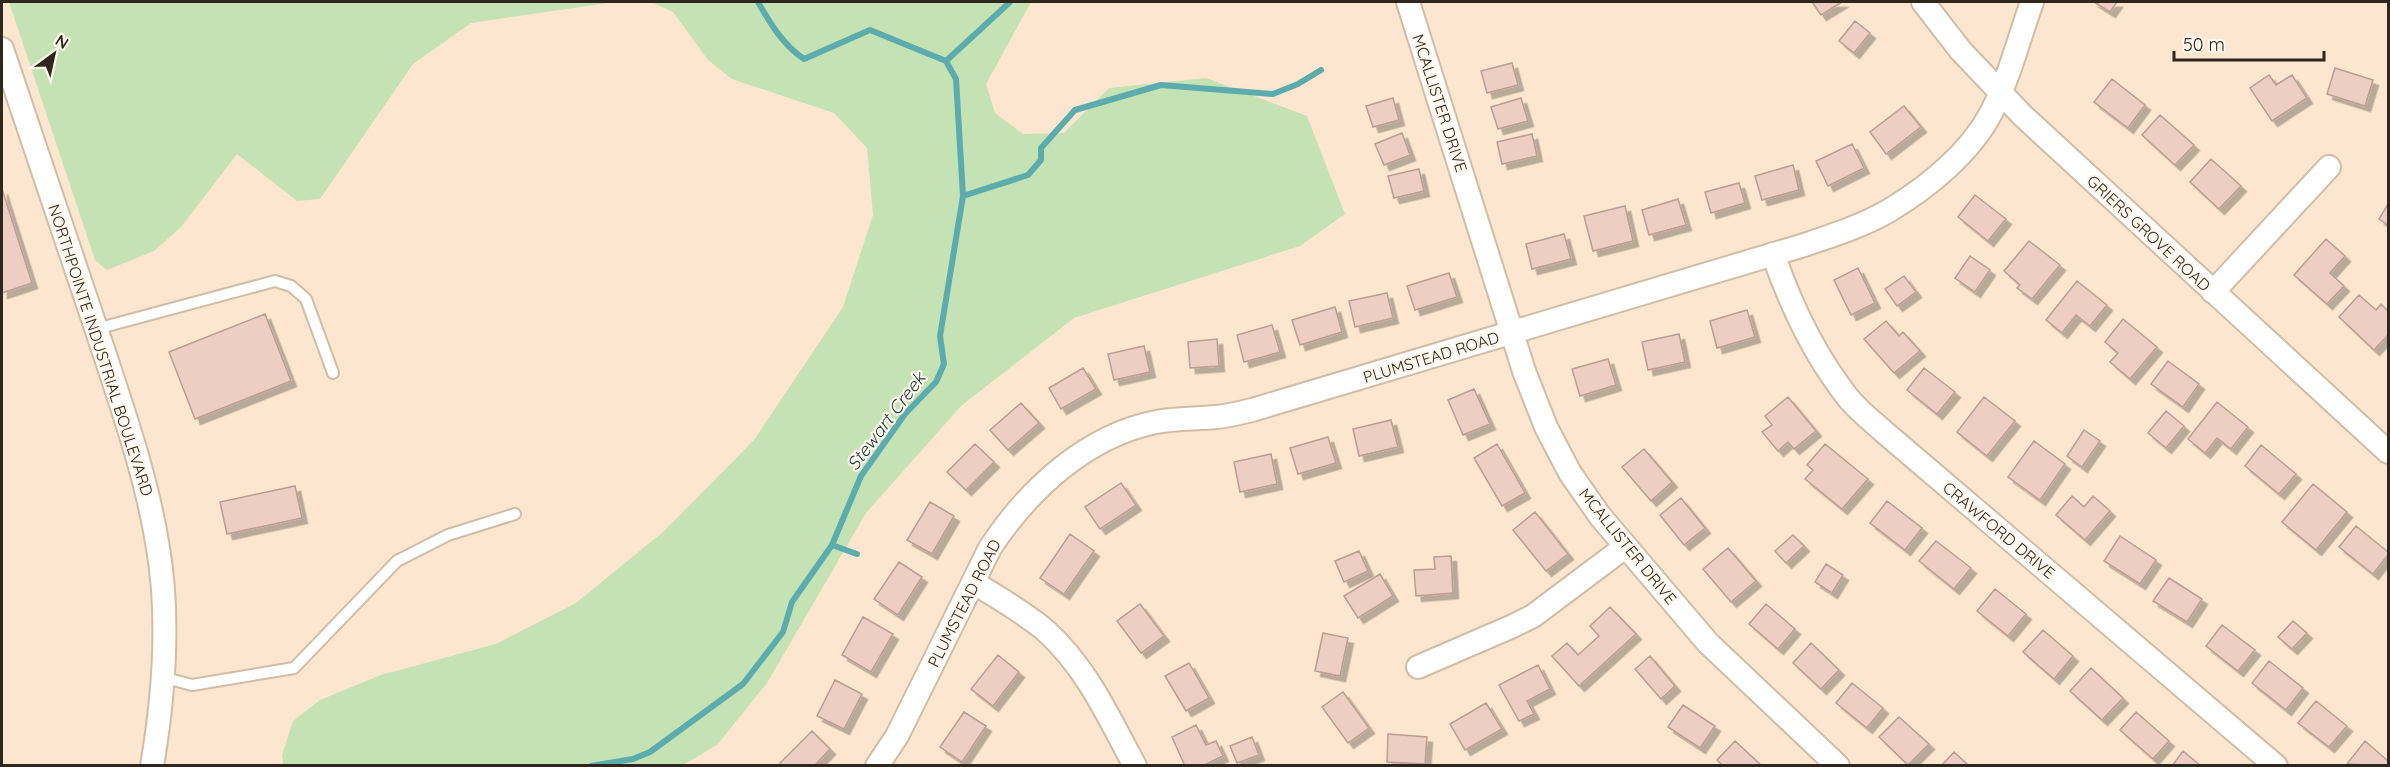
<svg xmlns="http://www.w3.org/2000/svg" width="2390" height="767" font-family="Quicksand,sans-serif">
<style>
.green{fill:#c5e2b4}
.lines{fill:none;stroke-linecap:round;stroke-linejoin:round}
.stream{stroke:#5cacae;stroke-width:6}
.building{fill:#edcec2;stroke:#bb9d92;stroke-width:1.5;filter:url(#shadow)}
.lane-casing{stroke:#d1bda6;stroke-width:14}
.street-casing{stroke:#d1bda6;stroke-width:26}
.lane{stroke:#fff;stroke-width:10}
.street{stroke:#fff;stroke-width:22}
.labels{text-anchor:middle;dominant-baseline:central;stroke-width:4.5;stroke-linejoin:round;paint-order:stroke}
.street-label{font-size:16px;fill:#2f271e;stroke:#fff6ec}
.water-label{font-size:18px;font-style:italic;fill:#163d3e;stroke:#fff6ec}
</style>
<defs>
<filter id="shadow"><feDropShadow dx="5.5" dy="5.5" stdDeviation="0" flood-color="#0004"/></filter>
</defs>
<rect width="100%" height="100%" fill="#fce6cf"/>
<path class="green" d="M9 2H615L471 23 413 64 320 199 297 201 237 154 181 227 154 251 107 270 95 260Z
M651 2H1031L986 84 995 113 1023 134 1064 133 1109 88 1206 78 1307 116 1345 214 1300 246 1074 318 961 406 866 513 767 683 717 745 683 765H283L282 755 293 721 320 700 381 675 496 644 576 603 663 532 754 440 843 307 873 215 867 148 834 113 732 79 708 60 673 12Z"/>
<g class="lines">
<path class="stream" d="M758 2C770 23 783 45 804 59L870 30 946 61
M946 61 1010 2
M963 196 1028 175 1041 160V148L1075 110 1161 85 1273 94 1298 84 1321 70
M832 545 857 554
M591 766 633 759 650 752 743 684 783 632 792 602 832 545 861 476 905 414 936 382 944 364 940 336 963 196 956 79 946 61"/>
</g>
<path class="building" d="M1812 2H1842L1821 15Z
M2094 2H2117L2110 12Z
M1855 21 1870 33 1854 53 1839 41Z
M1512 63 1518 85 1487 93 1481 71Z
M2335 68 2373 80 2365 106 2327 94Z
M2269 75 2276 85 2292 75 2307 98 2272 121 2250 88Z
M2112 79 2145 105 2128 128 2094 102Z
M1393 98 1399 120 1373 127 1366 106Z
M1521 98 1528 121 1498 129 1491 107Z
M1904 106 1921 127 1886 154 1870 132Z
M2160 115 2194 145 2175 165 2142 135Z
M1402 133 1410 155 1384 165 1375 144Z
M1532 134 1537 156 1502 164 1497 142Z
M1852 144 1864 168 1828 186 1816 161Z
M2211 159 2241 186 2219 209 2190 182Z
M1793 165 1799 190 1762 200 1755 176Z
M1419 169 1424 191 1394 198 1388 176Z
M1739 183 1745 203 1711 213 1705 192Z
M2 189 32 283 2 293Z
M1975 195 2006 219 1988 241 1958 217Z
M1678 199 1686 225 1649 235 1642 210Z
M2388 204V225L2379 219Z
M1625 206 1633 241 1593 251 1584 216Z
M1564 234 1571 259 1532 269 1526 244Z
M2326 239 2345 256 2330 273 2344 286 2327 304 2294 275Z
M2029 241 2060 265 2032 299 2017 288 2020 285 2004 271Z
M1970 256 1990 270 1975 292 1955 278Z
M1858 268 1875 303 1851 315 1834 280Z
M1449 273 1457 297 1415 310 1407 286Z
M1904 276 1916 292 1897 306 1885 289Z
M2077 281 2107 305 2090 326 2076 315 2062 333 2046 320Z
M1387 293 1393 318 1355 327 1349 301Z
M2359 295 2376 310 2381 304 2388 311V335L2374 350 2339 317Z
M1335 307 1342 332 1300 345 1292 320Z
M1747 310 1755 337 1717 348 1710 321Z
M265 314 291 381 195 419 169 352Z
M2123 319 2157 347 2130 379 2110 362 2118 353 2105 342Z
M1886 321 1899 336 1903 332 1920 351 1894 373 1864 339Z
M1272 325 1280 352 1244 362 1237 335Z
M1679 334 1685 362 1648 370 1642 342Z
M1217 339 1219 366 1190 368 1188 342Z
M1144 346 1150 372 1114 380 1108 354Z
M1608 359 1616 385 1580 396 1572 369Z
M2168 361 2199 384 2183 407 2151 384Z
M1083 368 1096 389 1061 409 1049 388Z
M1924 368 1955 392 1937 414 1907 390Z
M1474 389 1490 424 1463 435 1448 400Z
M1788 397 1816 431 1794 449 1788 442 1778 451 1762 432 1772 425 1765 416Z
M1984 397 2015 421 1987 456 1957 432Z
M2217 402 2248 427 2231 449 2217 438 2205 453 2188 439Z
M1021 403 1039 423 1008 450 990 430Z
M2166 411 2184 426 2166 448 2148 433Z
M1391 420 1398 447 1359 456 1353 429Z
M2084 430 2100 441 2082 467 2067 456Z
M1328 437 1336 463 1298 474 1290 448Z
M2034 441 2065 464 2040 500 2008 477Z
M975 444 994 462 966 490 947 472Z
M1497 444 1525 493 1502 506 1474 458Z
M1825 444 1868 479 1842 509 1805 479 1813 470 1807 465Z
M2261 445 2296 474 2279 494 2245 466Z
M1644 449 1672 482 1651 501 1622 467Z
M1271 454 1277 484 1240 492 1234 462Z
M1121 483 1136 505 1100 529 1085 507Z
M2313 484 2347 512 2316 550 2282 522Z
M295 486 302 518 227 534 220 502Z
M2072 496 2084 507 2093 496 2110 511 2085 540 2056 515Z
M1681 498 1705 528 1684 545 1660 515Z
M1887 501 1922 528 1905 550 1870 523Z
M930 502 954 516 932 554 907 540Z
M1535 512 1568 554 1546 571 1513 530Z
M2356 526 2388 552V555L2373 574 2339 547Z
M1070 534 1094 551 1064 594 1040 578Z
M1793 535 1804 546 1786 563 1775 551Z
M2120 536 2156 560 2140 584 2104 561Z
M1936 541 1971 568 1954 589 1919 561Z
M1728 548 1756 581 1731 602 1703 569Z
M1359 551 1368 571 1344 582 1335 561Z
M1451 556 1453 593 1416 596 1414 570 1435 569 1434 557Z
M899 562 922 577 898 615 874 599Z
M1826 564 1843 575 1832 593 1815 582Z
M1380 574 1393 596 1358 618 1344 596Z
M2169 578 2202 599 2187 622 2153 601Z
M1995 589 2026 614 2008 636 1977 611Z
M1140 604 1164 636 1141 653 1117 621Z
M1766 604 1795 629 1778 649 1749 624Z
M1610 607 1636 634 1579 686 1552 656 1567 643 1578 655 1599 636 1590 626Z
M863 617 893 634 871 672 842 655Z
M2293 621 2307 633 2292 649 2278 637Z
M2222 625 2255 650 2238 671 2206 646Z
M2043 630 2073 656 2054 679 2023 652Z
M1323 633 1348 638 1340 676 1315 671Z
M1811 643 1839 670 1821 689 1793 663Z
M998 655 1019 672 993 706 971 689Z
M1650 656 1675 686 1661 699 1635 669Z
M2269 661 2303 688 2286 710 2252 683Z
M1189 663 1209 698 1186 711 1165 676Z
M1538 665 1550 689 1527 701 1534 714 1519 721 1499 685Z
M2091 668 2123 698 2102 720 2070 691Z
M835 680 862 694 844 729 817 716Z
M1852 683 1883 708 1867 728 1836 703Z
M1343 692 1369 728 1348 743 1322 707Z
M2316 701 2347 726 2329 747 2298 723Z
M1486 703 1502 729 1465 750 1450 724Z
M1683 705 1715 726 1700 748 1668 727Z
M964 712 986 726 962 762 940 747Z
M2136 712 2169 741 2153 759 2120 730Z
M1899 717 1929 744 1908 765 1879 737Z
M1196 725 1206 745 1216 741 1223 756 1202 766H1185L1172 737Z
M812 731 830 749 814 766H782L780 763Z
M1388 734 1427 737 1425 764 1387 762Z
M1252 737 1259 755 1237 763 1230 746Z
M1735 741 1762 766H1723L1717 760Z
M2365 741 2388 761V766L2347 764Z
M2183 751 2201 766H2172Z
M1954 752 1968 765 1967 766H1941Z"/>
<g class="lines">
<g class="lane-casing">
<path id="lane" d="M96 329 275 281 291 286 306 299 333 373
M162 677 192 685 294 668 397 561 448 535 515 514"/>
</g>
<g class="street-casing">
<path id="street" d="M1408 2 1524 371 1546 427 1570 473 1600 516 1708 643 1838 766
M1923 2 1961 51 2023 116 2388 452
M2 49C36 148 69 247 102 346 124 413 147 478 158 548 170 619 164 695 152 766
M1773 254C1791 306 1814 355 1849 399 1859 411 1872 421 1883 431L2276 766
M2213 292 2329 167
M973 582C998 598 1024 612 1046 631 1087 668 1109 718 1135 766
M1418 667 1513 626 1533 616 1625 547
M877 766 897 736 990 548C1028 490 1086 436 1156 422 1176 418 1196 419 1216 417 1228 416 1240 413 1252 410L1801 246C1831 236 1863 226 1890 210 1928 187 1970 153 1991 113 2009 79 2019 38 2032 2"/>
</g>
<use href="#lane" class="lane"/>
<use href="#street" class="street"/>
</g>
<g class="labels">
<g class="street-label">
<text transform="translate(1440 103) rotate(72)">MCALLISTER DRIVE</text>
<text transform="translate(2149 233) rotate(43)">GRIERS GROVE ROAD</text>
<text transform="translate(101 350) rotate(72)">NORTHPOINTE INDUSTRIAL BOULEVARD</text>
<text transform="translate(1431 357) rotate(-17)">PLUMSTEAD ROAD</text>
<text transform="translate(1999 530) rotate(40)">CRAWFORD DRIVE</text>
<text transform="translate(1628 546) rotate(51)">MCALLISTER DRIVE</text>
<text transform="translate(964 603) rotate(-63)">PLUMSTEAD ROAD</text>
</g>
<g class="water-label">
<text transform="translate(886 421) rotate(-53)">Stewart Creek</text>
</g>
</g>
<rect width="2390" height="767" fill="none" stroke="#2f271e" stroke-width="6"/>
<g transform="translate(54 54) rotate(33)" stroke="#fff6ec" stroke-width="4.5" paint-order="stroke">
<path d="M0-4.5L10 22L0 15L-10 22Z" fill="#2f271e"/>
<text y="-9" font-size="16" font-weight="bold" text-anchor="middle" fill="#2f271e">N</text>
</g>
<path d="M2174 51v9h150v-9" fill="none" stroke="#2f271e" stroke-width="3"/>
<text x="2183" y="51" font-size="18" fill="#2f271e" stroke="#fff6ec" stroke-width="4.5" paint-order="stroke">50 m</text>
</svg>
